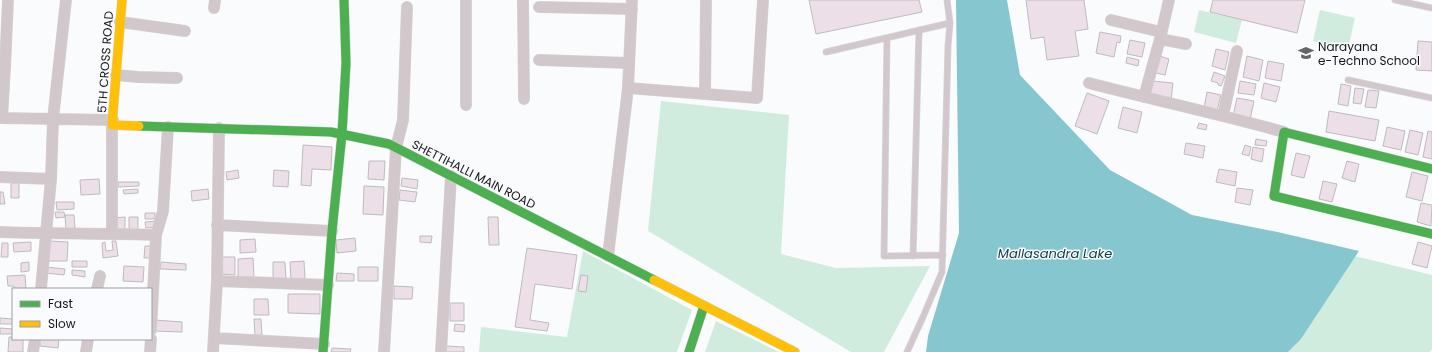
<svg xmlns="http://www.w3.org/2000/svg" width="1432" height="352" font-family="Poppins,sans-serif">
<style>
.green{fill:#d0ecdf}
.water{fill:#86c7cf}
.building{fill:#ecdfe7;stroke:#bdbcbe}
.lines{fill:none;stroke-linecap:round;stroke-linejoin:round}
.lane-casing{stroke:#d6d6d8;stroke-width:7}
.street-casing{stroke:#d6d6d8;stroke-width:12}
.fast-casing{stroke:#d6d6d8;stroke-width:10}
.slow-casing{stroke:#d6d6d8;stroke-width:10}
.lane{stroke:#d2c8cb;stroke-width:5.5}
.street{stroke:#d2c8cb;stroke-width:11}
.fast{stroke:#4caf50;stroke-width:9}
.slow{stroke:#ffc107;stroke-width:9}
.labels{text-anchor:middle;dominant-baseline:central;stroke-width:3;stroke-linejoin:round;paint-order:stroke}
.poi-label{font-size:12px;fill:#151618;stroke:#f9fbfe;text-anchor:start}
.street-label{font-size:12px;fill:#151618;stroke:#f9fbfe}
.water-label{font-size:13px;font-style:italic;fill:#144044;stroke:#f9fbfe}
</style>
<rect width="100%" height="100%" fill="#fafbfd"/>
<path class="green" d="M1199 10 1242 20 1236 43 1194 32Z
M1320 10 1355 18 1348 49 1313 41Z
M661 101 789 115 781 254 836 268 930 266 884 352H851L648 231Z
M583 251 692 310 677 352H479L481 327 567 337Z
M1355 256 1432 275V349L1430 352H1288L1301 339Z
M716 321 779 352H705Z"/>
<path class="water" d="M956 0H1007L1020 75 1110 170 1192 215 1282 233 1359 251 1301 339 1288 352H926L928 336 959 233Z"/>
<path class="building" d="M809 0H919L922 12 816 34Z
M1026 0H1084L1088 29 1075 31 1079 56 1047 60 1044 37 1031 39Z
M1213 0H1305L1297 33 1210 12Z
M1100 32 1121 36 1120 43 1117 42 1114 57 1096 53Z
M1130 40 1145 43 1142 57 1127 54Z
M1418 41 1432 42V71L1416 70Z
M1216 49 1229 52 1225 70 1212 66Z
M1160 56 1169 59 1165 75 1156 73Z
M1247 56 1263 60 1259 81 1243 77Z
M1127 57 1139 60 1138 66 1126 63Z
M1268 61 1284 64 1281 81 1265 78Z
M1214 72 1225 76 1221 86 1218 85V83L1211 81Z
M1152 81 1173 83 1171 100 1150 98Z
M1240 81 1256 84 1254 95 1238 93Z
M1264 83 1280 87 1276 102 1261 98Z
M1341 84 1351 86 1348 106 1338 104Z
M1355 88 1364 89 1361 104 1353 103Z
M1368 90 1379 91 1376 108 1365 107Z
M1207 92 1221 95 1217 111 1204 108Z
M1087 93 1109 101 1097 134 1075 126Z
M1237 98 1254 101 1250 120 1233 116Z
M1123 107 1142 112 1137 133 1118 128Z
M1329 111 1379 120 1375 141 1326 132Z
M1199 123 1207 125 1206 130 1197 128Z
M1387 127 1405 131 1401 150 1383 146Z
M1410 130 1423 133 1418 155 1405 152Z
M1428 131 1432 132V159L1423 157Z
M1256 139 1267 141 1266 146 1255 145Z
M1186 143 1205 146 1203 158 1184 154Z
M303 145 332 147 331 170 312 169 311 186 301 185Z
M1245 145 1251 147 1249 156 1242 154Z
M1253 147 1264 149 1262 162 1251 159Z
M1296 153 1310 156 1304 178 1291 175Z
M369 161H385L384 180 368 179Z
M1347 161 1359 164 1355 182 1342 178Z
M1219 169 1237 172 1235 186 1216 182Z
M238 170 239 178 227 180 226 172Z
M274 170 289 171 288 187 273 186Z
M1412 172 1428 176 1422 201 1406 197Z
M402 178 418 180 417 189 401 186Z
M99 179 100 194 81 195 80 180Z
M1323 181 1337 184 1332 202 1319 199Z
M118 182H139V186L118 187Z
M11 183H19V198H11Z
M364 186 384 187 383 215 363 214Z
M1237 188 1253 190 1250 205 1235 202Z
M138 189V193L124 194 123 190Z
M208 189 209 199 192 201 191 191Z
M400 190 417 192 415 202 399 200Z
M0 192H3L5 204H0Z
M56 202H74V209L57 210Z
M1421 203 1432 205 1431 226 1417 222Z
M55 212H64L65 217 56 218Z
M145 213H155V219H145Z
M65 215H74L75 228 66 229Z
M125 217V231L115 232 114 218Z
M129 217H138V232H129Z
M488 217H498L499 245H489Z
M158 221V227L146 228 145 222Z
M420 236H432L431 243 420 242Z
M355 238 356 251 337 253 336 240Z
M255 239 256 252 240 253V240Z
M49 241 68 242 67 261H49Z
M112 241H116L118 256 103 258 102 243 105 242 106 251 113 250Z
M31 242V251L14 252 13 243Z
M1418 242 1432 246 1427 268 1412 264Z
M2 243H8V257H1Z
M145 246H151V258H144Z
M527 248 577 255 572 289 535 284 530 320 549 323 547 331 515 327Z
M222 257H235V275L221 274Z
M253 258 254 277 238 278V259Z
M72 261H87V267H72Z
M304 261 305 279 291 280 290 262Z
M29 262V271L21 272V263Z
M161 262 186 264V270L160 269Z
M273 262H285L286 279H273Z
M124 266 144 267 143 282 123 281Z
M46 267 65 269 64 275 46 273Z
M358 267H378V281H358Z
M72 270 85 271V277L72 275Z
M337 273 354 274V281H336Z
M25 275 26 289H14V286H8L7 276Z
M581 275 588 276 586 292 578 291Z
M394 286 413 287 412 299H394Z
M288 294H320V314L288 313Z
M254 299H268L269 315H254Z
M450 303H464V321H450Z
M0 318 13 319V324H0Z
M254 319H261L262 335H255Z
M155 320 182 322V332L154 331Z
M455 324 465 325 464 332 454 331Z
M0 328 13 329V334H0Z
M9 337H13V339H23V352H8Z
M40 339H59L58 348 40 346Z
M446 346 464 347V352H445Z
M332 348 351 349 350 352H331Z"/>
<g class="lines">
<g class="lane-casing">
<path id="lane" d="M1395 0 1432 8
M887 38 884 256 943 255
M826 52 950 23
M1348 80 1432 98
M913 256 919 30
M907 352 923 317 942 272 948 46 950 23 947 0"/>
</g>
<g class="street-casing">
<path id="street" d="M523 0 524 99
M1169 0 1160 39 1186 44
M539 7 632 9
M214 8 215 0
M1111 20 1161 32
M120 22 185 31
M539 60 629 63
M0 67H5L2 118
M5 67 8 0
M116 75 138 77 177 78
M1089 83C1154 100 1219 114 1284 132
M628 88 757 98 763 0
M705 93 706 0
M1144 97 1160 39
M466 105V0
M1223 116 1237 51
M0 118 113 120
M0 177 51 179 53 119 66 0
M217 225 332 231
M0 232C52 234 104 233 156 235L151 330
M112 234V125
M156 235 163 211 168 127
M608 256 628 88 632 0
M217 281 328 285
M41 289 51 179
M97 289 100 276
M214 338 324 344
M33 352 35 339
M86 352 88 339
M150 352 151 339
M213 352 217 281 219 128
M384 352 396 148 403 120 407 7
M441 352 451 176"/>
</g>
<g class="fast-casing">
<path id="fast" d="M139 126 331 132 389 144 654 280
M1432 169 1284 132 1274 196 1432 234
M323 352 332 231 342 134 346 63 344 0
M689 352 704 306"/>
</g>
<g class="slow-casing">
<path id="slow" d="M122 0 112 125 139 126
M654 280 795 352"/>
</g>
<use href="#lane" class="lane"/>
<use href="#street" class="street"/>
<use href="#fast" class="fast"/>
<use href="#slow" class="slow"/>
</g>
<defs>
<g id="school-bare" transform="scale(1.2)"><path d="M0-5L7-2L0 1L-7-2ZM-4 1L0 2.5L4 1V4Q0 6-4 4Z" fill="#656668" stroke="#f9fbfe" stroke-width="2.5" paint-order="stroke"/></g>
</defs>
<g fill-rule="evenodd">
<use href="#school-bare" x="1306" y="53"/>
</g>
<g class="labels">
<g class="poi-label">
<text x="1318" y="46">Narayana<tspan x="1318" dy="14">e-Techno School</tspan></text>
</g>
<g class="street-label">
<text transform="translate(105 62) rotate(-86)">5TH CROSS ROAD</text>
<text transform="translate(474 174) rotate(27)">SHETTIHALLI MAIN ROAD</text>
</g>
<g class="water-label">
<text x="1055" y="253">Mallasandra Lake</text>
</g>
</g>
<rect x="12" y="288" width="140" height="52" fill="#f9fbfe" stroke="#9e9fa2"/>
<rect x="20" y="301" width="20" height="6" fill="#4caf50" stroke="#9e9fa2"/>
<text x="48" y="308" font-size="12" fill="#151618">Fast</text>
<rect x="20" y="321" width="20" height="6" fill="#ffc107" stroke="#9e9fa2"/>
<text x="48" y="328" font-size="12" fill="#151618">Slow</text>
</svg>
